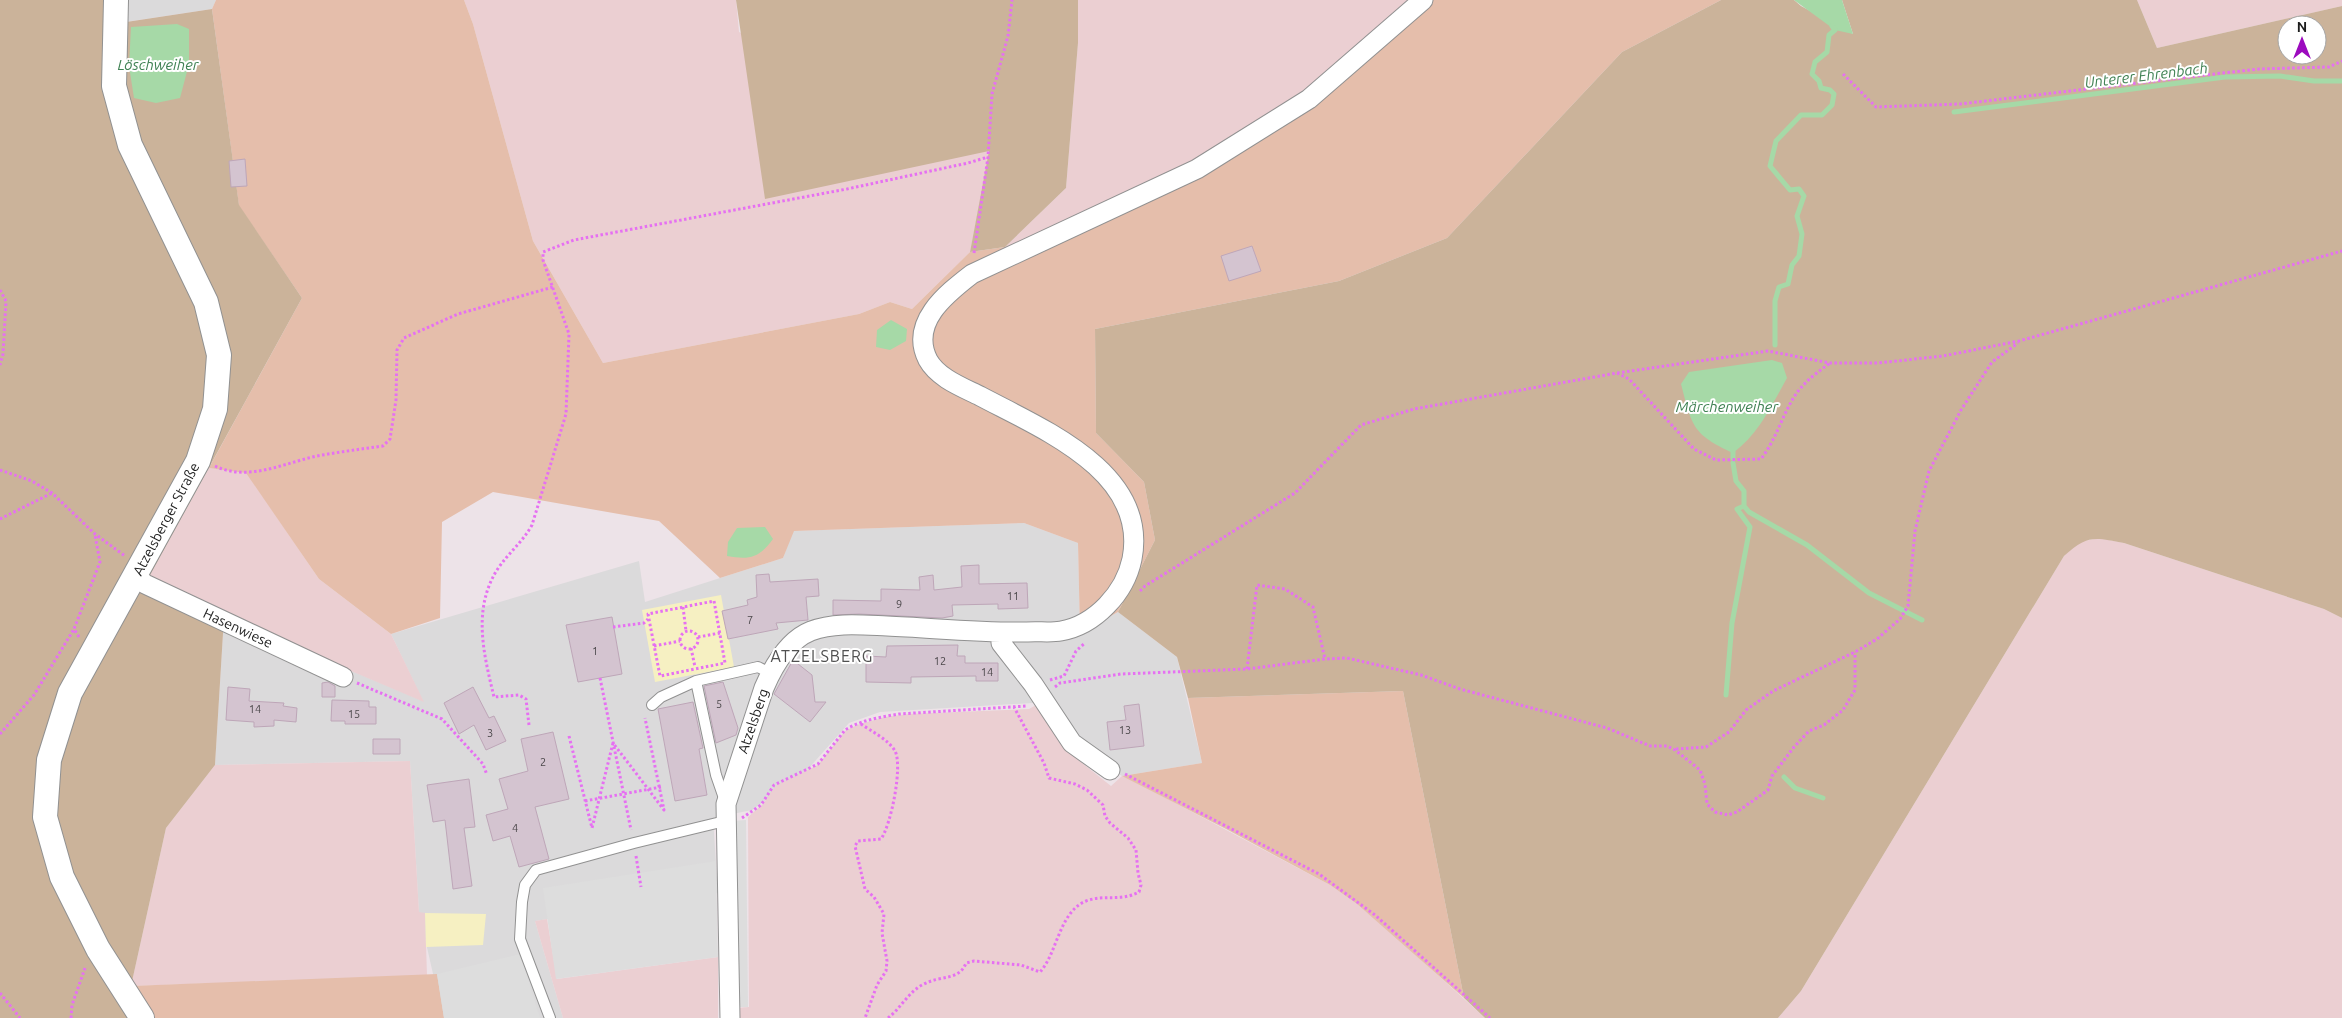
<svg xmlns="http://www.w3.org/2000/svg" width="2342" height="1018" font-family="Ubuntu,sans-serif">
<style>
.residential{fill:#dbdadb}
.farmland{fill:#ebcfd2}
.grass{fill:#e5beab}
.forest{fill:#cbb39a;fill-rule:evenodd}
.park{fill:#f6f0c2}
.parking{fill:#ddd}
.water{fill:#a6d9a7}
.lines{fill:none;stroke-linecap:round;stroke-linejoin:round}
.stream{stroke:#a6d9a7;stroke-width:5}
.building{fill:#d4c4d0;stroke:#bea6b8}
.service-casing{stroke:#919191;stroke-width:12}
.minor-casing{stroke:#919191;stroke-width:21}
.tertiary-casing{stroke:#919191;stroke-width:26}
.path{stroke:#e670f2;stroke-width:3;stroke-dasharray:2.5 2.5;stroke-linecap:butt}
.service{stroke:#fff;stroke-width:10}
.minor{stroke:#fff;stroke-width:19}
.tertiary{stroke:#fff;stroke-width:24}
.labels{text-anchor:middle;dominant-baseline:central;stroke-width:4;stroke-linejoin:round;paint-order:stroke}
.number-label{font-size:11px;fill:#4b474a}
.street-label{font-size:14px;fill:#1d1d1d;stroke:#fff}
.water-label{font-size:15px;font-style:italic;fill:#408254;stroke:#fff}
.quarter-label{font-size:16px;letter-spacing:1px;fill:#505050;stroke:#fff}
</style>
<rect width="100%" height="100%" fill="#ede3e8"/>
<path class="residential" d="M113 0H216L212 9 112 24Z
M1024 523 1078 543 1080 633 1118 612 1177 657 1202 763 1122 776 1082 751 1049 702 880 712 849 723 808 769 752 810 713 818 718 893 535 921 563 1018H443L419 912 410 761 215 765 224 617 423 701 391 634 639 561 645 602 783 558 793 531Z"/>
<path class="farmland" d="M464 0H736L739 32 990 150 970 252 912 309 890 302 859 314 603 363 533 241 473 24Z
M1078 0H1419L1309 99 1197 169 1005 247 1066 188 1078 43Z
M2137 0H2342V6L2157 48Z
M209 468 246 472 319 579 391 634 424 702 224 617 149 577Z
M2099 538 2124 543 2324 609 2342 618V1018H1778L1801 991 2064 556 2079 542Z
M1038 704 1064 744 1077 759 1111 786 1122 776 1128 778 1330 885 1357 904 1397 938 1485 1018H737L736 1008 749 1007 748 817 763 804 771 792 777 785 818 765 845 731 857 725 885 717 909 714 1029 709Z
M410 761 419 912 425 913 427 976 131 986 166 828 215 765Z
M547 919 557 979 718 957V1018H563L535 921Z"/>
<path class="grass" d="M216 0H464L473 24 533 241 603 363 859 314 890 302 912 309 970 252 1005 247 1197 169 1309 99 1419 0H1721L1622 52 1447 238 1339 281 1095 329 1096 433 1144 482 1155 540 1118 612 1080 633 1078 543 1024 523 794 531 783 558 720 578 659 521 493 492 442 522 440 618 391 634 319 579 246 473 209 468 302 298 239 206 212 9Z
M1403 691 1464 998 1357 904 1330 885 1228 830 1122 776 1202 763 1188 698Z
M437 974 444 1018H152L131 986Z"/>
<path class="forest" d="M0 0H113V24L212 9 239 205 302 298 149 577 224 617 215 765 166 828 131 986 142 1018H0Z
M736 0H1078V43L1066 188 1005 247 970 252 989 151 765 199Z
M1721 0H1794L1801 6 1853 34 1842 0H2137L2157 48 2342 6V618L2324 609 2124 543C2094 537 2087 535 2064 556L1801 991 1778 1018H1485L1464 998 1403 691 1188 698 1177 657 1118 612 1155 540 1144 482 1096 433 1095 329 1339 281 1447 238 1622 52ZM2287 25H2317V55H2287Z"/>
<path class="park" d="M721 595 734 667 655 682 642 610Z
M425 913 486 914 483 945 426 947Z"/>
<path class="parking" d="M746 820 748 1007H734L732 821Z
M716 861 718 957 556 979 543 888Z
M520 954 540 1018H444L437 974Z"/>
<path class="water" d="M1794 0H1842L1853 34 1835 30Z
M177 24 189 29V64L180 98 156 103 134 98 129 66 131 27Z
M891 320 907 329 906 341 890 350 876 347 877 330Z
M1772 360 1782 363 1787 378C1772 405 1759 434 1733 453 1692 434 1692 426 1681 384L1689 372Z
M765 527 773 539C759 558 750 560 727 556L728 542 737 528Z"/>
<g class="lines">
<path class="stream" d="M1954 112 2225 77 2280 76 2314 81H2342
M1775 345V301L1779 287 1788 284 1792 265 1799 256 1802 234 1797 216 1804 196 1799 189 1790 190 1770 166 1776 141 1801 115H1822L1832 105 1834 94 1830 90 1821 88 1819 81 1812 74 1815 62 1827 52 1829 35 1835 30 1832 26
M1733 448V458
M1733 463 1736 481 1744 491V506L1749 512 1807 545 1869 593 1922 620
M1726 695 1732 623 1750 527 1737 509 1744 506
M1784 777 1795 788 1823 798"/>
</g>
<path class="building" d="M245 159 247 186 231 187 229 161Z
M1252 246 1261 271 1229 281 1221 256Z
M979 565V584L1027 583 1028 608 998 609V604L952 605 953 616 942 618 859 614 833 615V600L881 601V589L920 590 919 577 933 575 934 590 962 587 961 566Z
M769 574 770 582 818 579 819 596 806 597 808 620 776 623 778 629 728 639 722 611 748 605 747 600 757 597 756 575Z
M612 617 622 674 578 682 566 625Z
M958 645 957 656H965V663H998V681H976V676L911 677V683L866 682V656L886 657 887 646Z
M793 660 812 675 815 702H826L810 722 774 694Z
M328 682 335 686V697H322V683Z
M723 682 738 728 736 735 716 743 704 686Z
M228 687 250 689 249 701 284 703 283 706 297 708 296 722 274 720V726L254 727V722L226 720Z
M473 687 489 718 494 716 506 741 486 750 474 725 459 734 444 703Z
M332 700 369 701V707H376V724H345V721H331Z
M693 702 703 748 699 749 707 795 675 801 658 709Z
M1139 704 1144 746 1110 750 1107 722 1126 720 1124 706Z
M553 732 569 799 535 807 549 859 519 867 510 836 493 841 486 815 508 809 499 779 528 771 521 739Z
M373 739H400V754H373Z
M469 779 475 827 464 828 472 886 453 889 445 820 433 822 427 785Z"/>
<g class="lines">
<g class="service-casing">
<path id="service" d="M696 681 716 775 725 801
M652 705 661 697 696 681 758 667 770 673
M550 1018 520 939 522 902 525 885 536 870 634 843 725 821"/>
</g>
<g class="minor-casing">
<path id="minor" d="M136 576 145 584 343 677
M1001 632V643L1033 684 1072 743 1110 770
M730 1018 726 804 764 688C773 667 788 640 811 631 834 622 863 625 887 626 934 628 980 633 1027 632 1038 631 1050 633 1061 631 1095 625 1125 593 1132 559 1149 472 1042 429 980 396 962 387 938 378 928 360 909 323 946 294 972 274L1197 169 1309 99 1423 0"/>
</g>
<g class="tertiary-casing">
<path id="tertiary" d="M116 0 114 86 130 145 206 302 219 355 215 409 198 461 70 693 49 760 45 817 62 877 98 949 142 1018"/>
</g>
<path class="path" d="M1843 74 1876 107 1960 104 2205 75 2259 69 2329 67 2342 61
M974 253 988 157 992 94 1008 36 1012 0
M0 290 6 301 3 354 0 365
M1617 373 1629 379 1694 449 1716 460 1761 459C1777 438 1782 415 1796 394 1805 381 1818 372 1830 363
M215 466C248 482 284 463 317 456 339 452 361 449 383 446L390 439 396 400 397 350 404 338 458 314 553 287
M0 470 32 481 52 493 95 534 125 556
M0 519 52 493
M1140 591 1145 586 1295 493 1361 425 1414 409 1617 373 1768 351 1830 363H1878L1943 356 2019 341 2342 251
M714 601 725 663 660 676 648 614Z
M683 607 686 631
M613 627 644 623 648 619
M680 640a9 9 0 1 1 18 0a9 9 0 1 1-18 0Z
M79 637 74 629 100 562 95 535
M698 637 720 633
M654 646 680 641
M691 648 695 667
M1247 669 1257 585 1285 589 1313 607 1325 659
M600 678 631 830
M1050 680 1064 676 1076 651 1085 643
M357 683 442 719 483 764 487 775
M1055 687 1060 683 1121 674 1247 669 1325 659 1347 658 1421 675 1460 689 1607 728 1650 746H1667L1675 750 1700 770 1705 784 1707 804 1715 812 1728 815 1737 812 1768 790 1772 776 1794 747 1809 731 1824 725 1843 710 1855 690V652
M861 724C871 731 889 740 895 751 903 766 891 825 881 839L858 841 855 846 865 889 874 897 884 914 882 933 887 961 886 971 877 985 865 1018
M529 725 526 699 519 695 494 697C484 655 472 610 497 570 508 553 522 543 532 525L566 414 569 334 543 260V252L574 240 847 189 968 163 988 157
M0 734 34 695 74 629
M569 736 592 828 613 743 664 810 645 718
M1676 749 1706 747 1729 732 1746 710 1773 691 1855 652 1877 639 1900 619 1908 606 1915 531 1929 471 1961 410 1992 362 2018 343
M1125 774 1319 874 1375 915 1490 1018
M585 801 661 787
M742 818 761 805 774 785 818 764 845 730C861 720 881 717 899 714L1027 706
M636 856 641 887
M0 993 20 1018
M71 1018 72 1005 85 968
M888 1018C901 1008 909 991 924 984 941 975 959 981 966 963L974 961 1021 965 1040 972C1057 954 1059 912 1086 901 1105 894 1120 902 1139 892L1141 885 1138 873 1136 850 1128 838 1110 823 1105 816 1103 805 1087 790 1075 784 1049 778 1044 763 1014 707"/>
<use href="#service" class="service"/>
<use href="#minor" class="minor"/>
<use href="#tertiary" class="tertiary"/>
</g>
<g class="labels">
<g class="number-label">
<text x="1013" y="596">11</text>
<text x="899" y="604">9</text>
<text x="750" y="620">7</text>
<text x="595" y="651">1</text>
<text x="940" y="661">12</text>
<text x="987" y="672">14</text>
<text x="719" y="704">5</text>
<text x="255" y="709">14</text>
<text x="354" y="714">15</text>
<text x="1125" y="730">13</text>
<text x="490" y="733">3</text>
<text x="543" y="762">2</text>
<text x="515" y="828">4</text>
</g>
<g class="street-label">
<text transform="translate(166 519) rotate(-62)">Atzelsberger Straße</text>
<text transform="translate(238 628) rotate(25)">Hasenwiese</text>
<text transform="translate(753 721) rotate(-71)">Atzelsberg</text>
</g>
<g class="water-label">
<text x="158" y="64">Löschweiher</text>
<text transform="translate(2146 75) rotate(-7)">Unterer Ehrenbach</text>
<text x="1727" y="406">Märchenweiher</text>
</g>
<g class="quarter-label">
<text x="822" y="656">ATZELSBERG</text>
</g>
</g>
<g transform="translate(2302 40)"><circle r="24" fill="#ffffff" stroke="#a5a5a5"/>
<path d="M0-4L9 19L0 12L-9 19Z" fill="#9c0bbe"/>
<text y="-8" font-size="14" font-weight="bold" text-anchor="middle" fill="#1d1d1d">N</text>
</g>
</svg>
